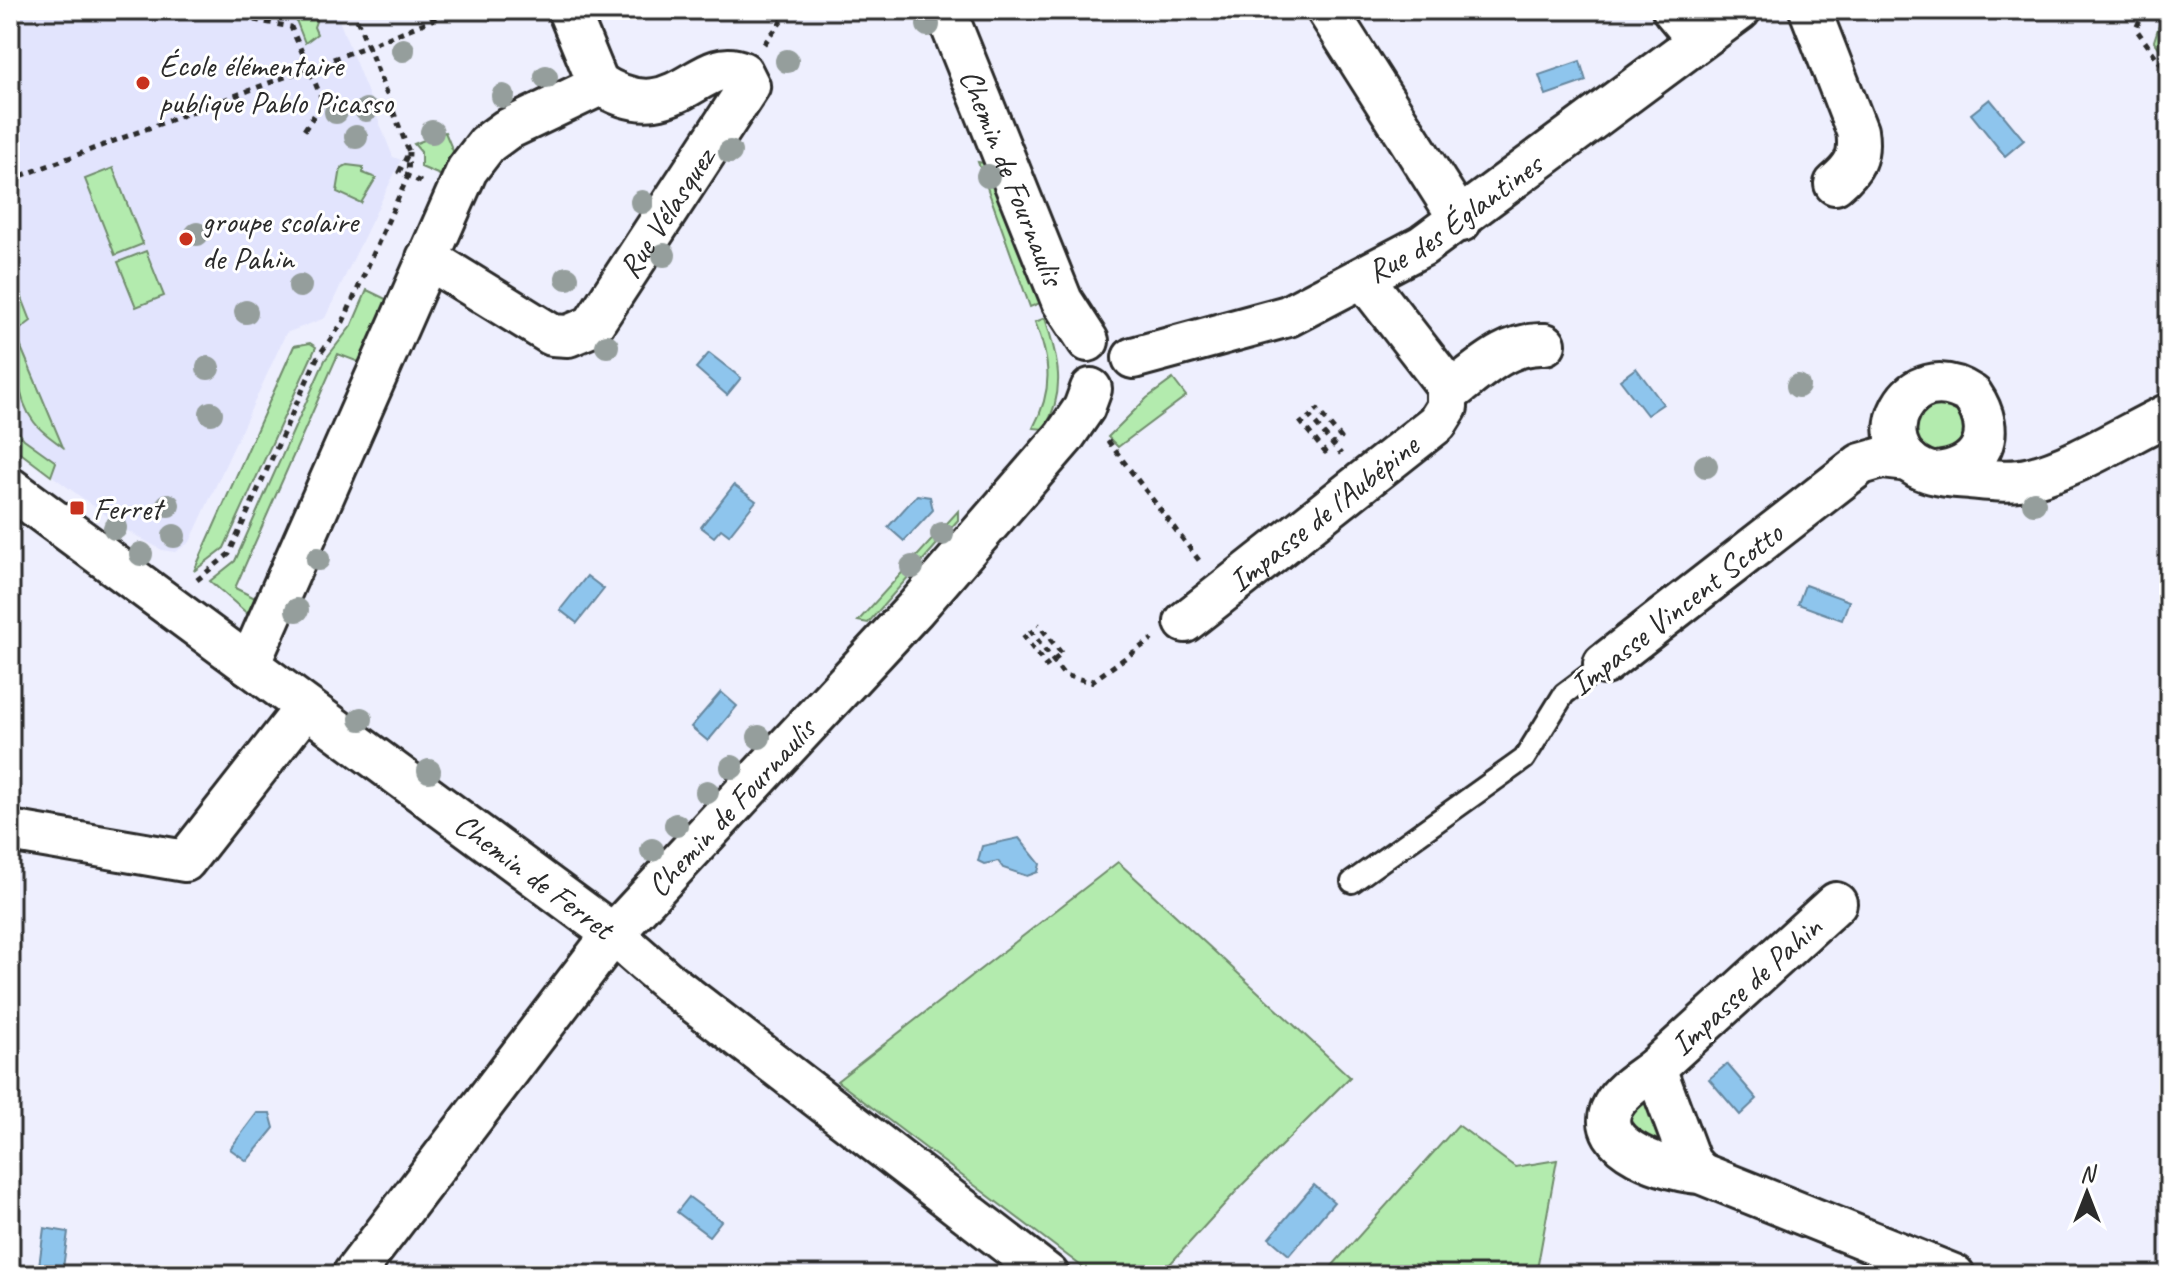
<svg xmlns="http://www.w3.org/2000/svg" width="2179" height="1285" font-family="Caveat,sans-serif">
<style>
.built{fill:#e2e4fd}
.green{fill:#b3ebae;stroke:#6f8b6c;stroke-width:2}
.water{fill:#8ec5ed;stroke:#66879f;stroke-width:2}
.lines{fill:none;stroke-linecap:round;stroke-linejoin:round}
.lane-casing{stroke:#2b2b2b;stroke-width:26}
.street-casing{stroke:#2b2b2b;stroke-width:46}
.path{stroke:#2b2b2b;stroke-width:5;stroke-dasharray:6 6;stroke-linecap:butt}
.lane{stroke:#fff;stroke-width:20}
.street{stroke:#fff;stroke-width:40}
.tree{fill:#959e9c}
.poi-dot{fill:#c8321e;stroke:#fff;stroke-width:3}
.labels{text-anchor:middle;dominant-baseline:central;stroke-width:6;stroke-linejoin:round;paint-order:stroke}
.poi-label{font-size:32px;fill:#2b2b2b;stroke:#fff;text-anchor:start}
.street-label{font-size:32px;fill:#2b2b2b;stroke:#fff}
</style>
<rect width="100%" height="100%" fill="#eeeffe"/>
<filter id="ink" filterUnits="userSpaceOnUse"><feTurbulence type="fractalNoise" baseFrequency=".0125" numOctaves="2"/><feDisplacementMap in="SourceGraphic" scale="16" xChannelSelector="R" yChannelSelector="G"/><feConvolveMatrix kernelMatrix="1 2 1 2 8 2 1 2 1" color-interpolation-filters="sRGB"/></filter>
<g filter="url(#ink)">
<path class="built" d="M10 10H335L393 157 401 160 325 318 286 333 190 542 175 552 162 550 126 530 10 445Z"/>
<path class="green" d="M286 10H320L314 27 317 34 305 43 294 15 289 16Z
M2164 10H2169V61L2154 41Z
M445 132 453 151 447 178 421 167V152L414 144Z
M978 162 989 164 1022 247 1040 303 1030 307Z
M347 165 363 167V173L376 178 361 203 337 192 341 168Z
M113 168 143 244 115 255 85 179Z
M146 251 164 296 136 307 118 262Z
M10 267 31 321 15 333 63 447C54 440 41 432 34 422 11 392 17 341 15 305 14 292 10 281 10 267Z
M367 290 392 302 364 364 338 354 235 588 259 600 250 616 210 581 235 561 325 360 352 325Z
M1045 318C1058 358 1067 391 1044 429L1033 428C1053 391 1051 361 1035 322Z
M310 343 316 347 224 548 194 571 294 346Z
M1173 379 1186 396 1118 447 1108 437 1147 398Z
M1927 401 1962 408 1967 438 1955 453H1925L1910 422Z
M10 421 24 439 56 462 51 476 10 445Z
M958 511V520L868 623 858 621Z
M1118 862 1350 1077 1242 1185 1160 1275H1093L837 1081Z
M1641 1095 1650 1101 1679 1159 1632 1142 1621 1107Z
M1458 1125 1515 1167 1557 1160 1536 1275H1324Z"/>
<path class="water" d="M1580 61 1586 81 1546 95 1539 75Z
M1990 99 2024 140 2005 156 1971 114Z
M709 353 741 378 727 395 696 368Z
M1636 368 1663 404 1647 415 1620 380Z
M734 485 756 501 729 535 721 529 714 537 701 527Z
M917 495 930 497 933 510 904 541 888 527Z
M587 576 604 589 577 623 560 610Z
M1805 585 1849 601 1842 620 1798 604Z
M721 692 737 706 708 741 691 727Z
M1019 838 1040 864 1038 872 1027 876 1003 868 998 861 984 864 978 861 982 846Z
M1727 1064 1757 1099 1740 1115 1709 1079Z
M257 1113H270L274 1128 247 1161 230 1149Z
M1314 1185 1334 1202 1289 1255 1269 1238Z
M689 1197 721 1221 709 1236 677 1212Z
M44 1228 68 1232 62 1275 38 1274Z"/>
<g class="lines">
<g class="lane-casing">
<path id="lane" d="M1352 882 1524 759 1564 694 1604 664"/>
</g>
<g class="street-casing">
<g id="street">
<path id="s1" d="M945 10 1062 301 1088 341"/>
<path d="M1327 10 1461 221"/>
<path d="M1673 10 1698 40"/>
<path d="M1810 10 1857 131C1861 157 1854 168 1835 184"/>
<path id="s2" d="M427 258 552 335 568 336 592 326 749 86 742 72C699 53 674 133 598 83"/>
<path id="s3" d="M1133 358 1288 316 1422 246 1740 10"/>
<path d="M1449 393C1479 371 1505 342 1545 344"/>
<path d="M1937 473C1983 468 1998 433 1972 395 1907 353 1865 445 1923 470 1937 476 1955 477 1970 478 1990 480 2012 483 2031 478 2073 468 2129 433 2169 414"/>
<path id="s4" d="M10 488 613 934 668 982 1048 1275"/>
<path id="s5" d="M1185 622 1437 423 1447 407V386L1364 279"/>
<path d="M1604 664 1861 464 1882 458 1909 461"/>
<path d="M249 665 467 170 487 144 506 130 596 87 598 83 568 10"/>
<path d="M10 831 185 861 305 708"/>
<path d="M1836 903 1655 1068C1641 1079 1621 1090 1613 1106 1590 1148 1673 1172 1700 1173L1954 1275"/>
<path d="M1655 1068 1690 1162 1700 1173"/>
<path id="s6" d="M353 1275 613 934 915 609 1064 437 1084 408 1091 389"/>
</g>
</g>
<path class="path" d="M2144 10 2136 29 2169 75
M254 20 291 27 309 68 368 46 353 10
M764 44 790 10
M10 180 309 68 323 102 301 135
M421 182 399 172 409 152 368 46 456 10
M1308 415 1341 454
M1300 421 1325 452 1341 438 1316 408
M1108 441 1201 563
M197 580 229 554 317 358 343 322 408 176 409 152
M1030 630 1064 675 1091 682 1152 639
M1023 635 1046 666 1062 654 1038 624"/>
<use href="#lane" class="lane"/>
<use href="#street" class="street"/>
</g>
<g class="tree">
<circle cx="928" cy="25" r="12"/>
<circle cx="403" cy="50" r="12"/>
<circle cx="787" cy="61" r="12"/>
<circle cx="546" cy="77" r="12"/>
<circle cx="503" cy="96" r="12"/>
<circle cx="366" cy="110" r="12"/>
<circle cx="336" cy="112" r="12"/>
<circle cx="432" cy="132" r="12"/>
<circle cx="356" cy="137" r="12"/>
<circle cx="730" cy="152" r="12"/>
<circle cx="988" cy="176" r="12"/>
<circle cx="642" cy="202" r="12"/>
<circle cx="197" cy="234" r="12"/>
<circle cx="664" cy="255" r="12"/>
<circle cx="567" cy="278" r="12"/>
<circle cx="300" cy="286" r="12"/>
<circle cx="246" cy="312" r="12"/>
<circle cx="607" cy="346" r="12"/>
<circle cx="208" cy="368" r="12"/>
<circle cx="1798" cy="386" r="12"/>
<circle cx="211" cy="413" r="12"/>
<circle cx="1706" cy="466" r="12"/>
<circle cx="2034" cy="503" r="12"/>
<circle cx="168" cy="505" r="12"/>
<circle cx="115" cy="528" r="12"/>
<circle cx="942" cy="534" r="12"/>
<circle cx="174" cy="536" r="12"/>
<circle cx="141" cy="554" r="12"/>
<circle cx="318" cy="559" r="12"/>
<circle cx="912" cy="567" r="12"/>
<circle cx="297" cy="610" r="12"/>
<circle cx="361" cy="719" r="12"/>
<circle cx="759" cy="737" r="12"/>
<circle cx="732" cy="767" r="12"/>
<circle cx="429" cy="771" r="12"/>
<circle cx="707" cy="792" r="12"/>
<circle cx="676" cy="825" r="12"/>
<circle cx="652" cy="850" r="12"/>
</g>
</g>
<g class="poi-dot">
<circle cx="143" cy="83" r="8"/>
<circle cx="186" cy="239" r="8"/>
<rect x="69" y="500" width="16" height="16" rx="4"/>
</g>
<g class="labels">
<g class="poi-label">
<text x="159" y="65">École élémentaire<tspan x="159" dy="37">publique Pablo Picasso</tspan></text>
<text x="202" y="221">groupe scolaire<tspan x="202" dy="37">de Pahin</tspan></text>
<text x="93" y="508">Ferret</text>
</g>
<g class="street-label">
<text stroke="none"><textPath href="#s1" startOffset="180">Chemin de Fournaulis</textPath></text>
<text stroke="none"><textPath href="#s2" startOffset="324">Rue Vélasquez</textPath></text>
<text stroke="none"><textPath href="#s3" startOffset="354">Rue des Églantines</textPath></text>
<text stroke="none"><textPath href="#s5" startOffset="176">Impasse de l'Aubépine</textPath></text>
<text transform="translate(1676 609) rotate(-38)">Impasse Vincent Scotto</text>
<text stroke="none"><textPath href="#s6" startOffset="602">Chemin de Fournaulis</textPath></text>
<text stroke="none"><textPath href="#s4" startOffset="652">Chemin de Ferret</textPath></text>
<text transform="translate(1746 986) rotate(-42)">Impasse de Pahin</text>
</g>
</g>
<rect width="2179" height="1285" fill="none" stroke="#fff" stroke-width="40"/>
<rect x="20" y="20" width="2139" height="1245" fill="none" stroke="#2b2b2b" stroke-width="3" filter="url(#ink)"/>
<g transform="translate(2087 1193)" stroke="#ffffff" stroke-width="6" paint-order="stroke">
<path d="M0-6L14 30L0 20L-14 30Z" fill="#2b2b2b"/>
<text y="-12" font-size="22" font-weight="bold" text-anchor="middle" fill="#2b2b2b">N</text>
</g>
</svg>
